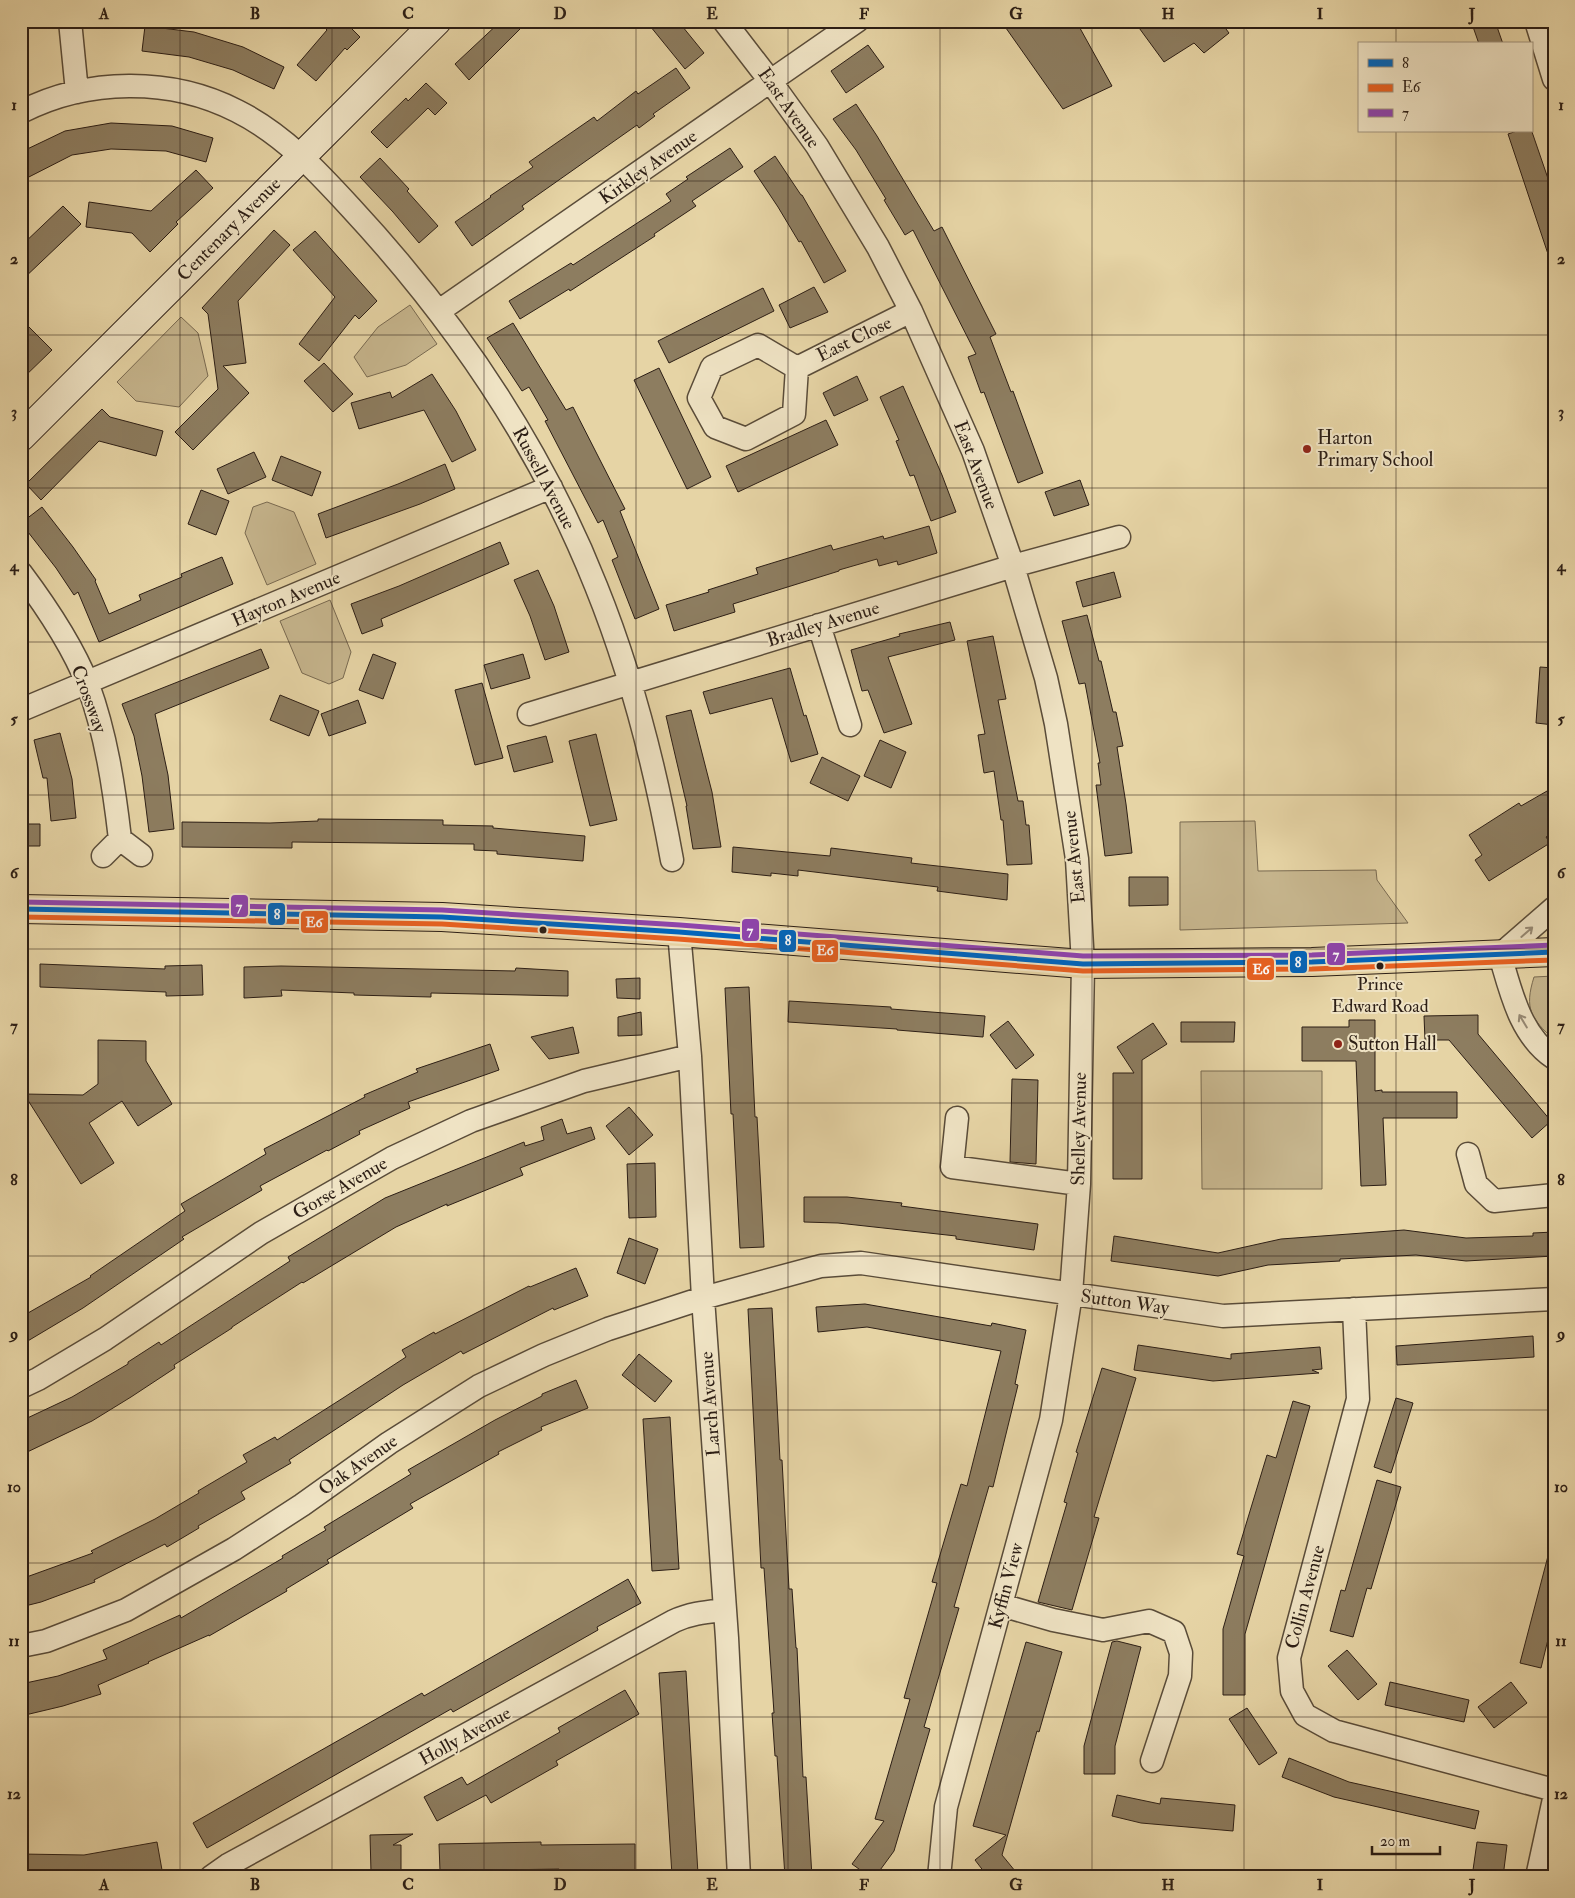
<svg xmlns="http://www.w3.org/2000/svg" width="1575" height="1898" font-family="'IM FELL Double Pica',serif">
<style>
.green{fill:#c6b58d;stroke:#796a51}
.building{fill:#8d7d60;stroke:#2c1e15}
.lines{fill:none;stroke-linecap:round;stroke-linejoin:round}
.street-casing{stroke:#5a4c39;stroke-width:25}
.secondary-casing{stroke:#2c1e15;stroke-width:30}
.primary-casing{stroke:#2c1e15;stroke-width:30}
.street{stroke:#efe3c4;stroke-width:22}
.secondary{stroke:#efe3c4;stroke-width:28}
.primary{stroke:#e6d4a5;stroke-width:28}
.bus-1-casing{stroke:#efe3c4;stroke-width:9}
.bus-2-casing{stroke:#efe3c4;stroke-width:9}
.bus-3-casing{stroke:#efe3c4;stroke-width:9}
.bus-1{stroke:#0065bd;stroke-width:5}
.bus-2{stroke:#e86121;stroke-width:5}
.bus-3{stroke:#8e44ad;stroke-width:5}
.oneway{stroke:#978a75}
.grid{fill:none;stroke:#2c1e15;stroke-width:1;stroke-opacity:0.55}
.poi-dot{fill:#8f2418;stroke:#efe3c4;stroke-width:2}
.bus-dot{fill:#2c1e15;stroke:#efe3c4;stroke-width:2}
.labels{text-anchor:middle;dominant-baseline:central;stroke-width:4;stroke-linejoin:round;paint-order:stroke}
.bus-label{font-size:18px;fill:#2c1e15;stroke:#efe3c4}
.street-label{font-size:19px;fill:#2c1e15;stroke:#efe3c4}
.poi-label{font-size:19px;fill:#2c1e15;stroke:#efe3c4;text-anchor:start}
.line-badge{stroke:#efe3c4;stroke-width:2}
.badge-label{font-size:14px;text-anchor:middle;font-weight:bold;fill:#fff}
.neatline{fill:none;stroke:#2c1e15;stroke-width:2}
.grid-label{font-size:16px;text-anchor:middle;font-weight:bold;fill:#2c1e15}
</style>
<rect width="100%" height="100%" fill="#e6d4a5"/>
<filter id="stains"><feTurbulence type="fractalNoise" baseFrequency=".004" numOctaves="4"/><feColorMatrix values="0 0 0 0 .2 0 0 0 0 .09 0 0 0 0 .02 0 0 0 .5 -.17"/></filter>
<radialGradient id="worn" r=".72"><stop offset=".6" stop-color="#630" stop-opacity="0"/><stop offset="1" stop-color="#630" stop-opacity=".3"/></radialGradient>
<path class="green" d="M410 305 437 344 406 365 367 377 354 357 378 327Z
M181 317 198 333 208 376 179 407 136 401 117 382Z
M267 502 294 512 316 564 267 585 245 533 253 507Z
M330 600 351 652 343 678 329 684 302 673 280 621Z
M1255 821 1258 871 1376 870 1377 880 1408 923 1180 930V822Z
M1554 976V1040C1531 1018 1524 1009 1534 977Z
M1201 1071H1322V1189H1202Z"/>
<path class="building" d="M318 21H344L360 37 347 50 345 48 316 81 297 65 327 30Z
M501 21H528L469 80 455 64Z
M646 21H678L704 53 685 69Z
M1001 21H1076L1112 86 1063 109Z
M1134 21H1220L1229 33 1204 53 1194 43 1164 62Z
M1471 21H1495L1503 44H1479Z
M145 26 194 32 243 47 284 67 274 89 233 70 189 57 142 51Z
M868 45 884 67 846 93 831 71Z
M676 68 690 88 653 114 655 116 639 128 637 125 522 206 524 209 472 246 455 222 491 197 490 196 533 167 529 162 594 117 597 121 636 91 638 94Z
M426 83 447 103 435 115 428 108 387 148 371 132 406 98 408 101Z
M856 104 877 136 934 231 942 227 996 334 990 337 1011 392 1013 391 1043 473 1018 483 984 392 981 393 968 357 976 354 913 230 905 235 884 200 886 199 856 150 833 119Z
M111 123 172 126 213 138 206 162 166 151 111 149 72 155 21 181V152L65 131Z
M1531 129 1554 196V259L1550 260 1508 134 1517 131H1531Z
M730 148 743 167 692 201 696 206 654 234 655 236 570 291 569 289 520 319 509 301 571 263 573 265 671 201 666 194 688 179 686 177Z
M775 156 801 195H802L846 271 824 283 801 241 799 242 778 207 754 171Z
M380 158 409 189 407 191 438 226 419 243 393 212 360 177Z
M196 170 213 188 176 222 178 224 150 252 132 233 86 227 89 202 151 211Z
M63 206 81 224 21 281V246Z
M274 230 290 245 238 301 246 363 223 366 249 393 193 450 175 432 218 389 208 314 202 308Z
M315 231 377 301 359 319 355 315 319 361 299 344 335 297 293 250Z
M814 287 828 312 790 328 779 305Z
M763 288 774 311 669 363 658 341Z
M21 319 52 350 21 380Z
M513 323 566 410 573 407 625 509 620 511 659 609 635 619 612 560 618 557 603 520 598 523 545 421 548 420 529 387 522 391 487 338Z
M324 363 353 394 333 412 304 381Z
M659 368 711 477 687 489 634 380Z
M432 374 456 411 476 450 452 462 424 410 359 429 351 403 390 392 392 398Z
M857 376 868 400 834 416 823 393Z
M903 386 942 475 956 512 931 521 914 475 910 476 896 441 899 440 880 397Z
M102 409 110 417 163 431 156 456 99 441 41 500 26 484Z
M826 420 838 445 738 492 726 466Z
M254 452 266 477 228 494 217 469Z
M281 456 321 472 312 496 272 480Z
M445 464 455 489 420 504 326 538 318 514 398 484Z
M1080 480 1089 505 1054 516 1045 492Z
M201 490 229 501 216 535 188 524Z
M42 507 73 547 96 580 95 581 109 614 141 600 139 595 182 577 181 574 222 557 233 584 99 642 78 592 74 595 56 568 21 523Z
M929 526 937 553 898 565 897 561 879 566 877 559 839 570V571L733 604 735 612 674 631 666 605 709 592 708 590 758 574 756 568 831 545 833 550 883 536 884 539Z
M500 542 509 564 381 619 383 626 362 634 351 604 399 586Z
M538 570 554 606 569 652 545 660 530 616 514 580Z
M1114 572 1121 597 1083 607 1076 582Z
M1087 615 1099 661H1101L1113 712H1116L1123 746 1117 747 1126 804 1132 853 1105 856 1096 785H1101L1098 763H1100L1085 683 1079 684 1062 621Z
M950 622 955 640 888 657 912 724 884 733 868 690 862 691 851 650 900 636 899 634Z
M993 636 1006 699 998 700 1018 801H1023L1026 825H1029L1032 864 1007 865 1003 820H1001L994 771 984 773 978 735 985 734 967 641Z
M261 649 269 668 155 714 168 775 174 829 149 832 142 776 134 736 122 704Z
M373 654 396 663 383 699 359 690Z
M523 654 530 678 491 689 484 665Z
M1540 667 1554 668V725L1536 723Z
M790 668 804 716 806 715 818 754 791 762 772 698 710 714 703 692Z
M482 683 503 758 475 765 455 690Z
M280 695 319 711 309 736 270 720Z
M358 700 366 723 329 736 321 714Z
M691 710 712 792 721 847 693 849 686 806H687L666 716Z
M60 733 72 779 76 818 51 821 47 778H43L34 740Z
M596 734 617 820 590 826 569 741Z
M546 736 553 762 514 772 507 746Z
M880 740 906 752 891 788 864 776Z
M822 757 860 776 848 801 810 783Z
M1554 787V832L1546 837 1550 843 1489 881 1475 860 1482 855 1469 835 1519 803 1521 806Z
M318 819 443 820V825L493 826V828L585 836 583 861 497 854V851L474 850V844L292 842V848L182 847V822L270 823 318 821Z
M21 824H40V846H21Z
M733 847 830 856 831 848 912 858 911 863 1008 874 1007 900 937 891 938 887 798 870V876L771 873V876L732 872Z
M1129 877H1168V905L1129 906Z
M40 964 165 969V966L202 965 203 995 166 996V992L40 987Z
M281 966 515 971 516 968 568 971V996L431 993V997L354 995V993L281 990 282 996 244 998V967Z
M640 978V999L617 998 616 979Z
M749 987 755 1117H757L764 1247 740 1248 733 1114H731L725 988Z
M789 1001 891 1007V1009L985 1016 983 1037 897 1030V1029L788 1022Z
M641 1012 642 1035 618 1036V1017Z
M1478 1015V1034L1551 1121 1532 1138 1449 1040H1425L1424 1016Z
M1349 1020H1375V1091L1382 1090V1092H1457V1118H1383L1386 1185 1361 1186 1356 1061H1302V1027H1349Z
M1008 1021 1034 1055 1016 1069 990 1035Z
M1181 1022H1235L1234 1042H1181Z
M1153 1023 1167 1044 1142 1060V1179H1113V1073H1134L1117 1047Z
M573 1027 579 1053 549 1059 531 1037Z
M98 1040 146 1041V1061L172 1104 138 1126 122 1101 89 1123 114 1163 81 1184 24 1094 83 1095 98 1084Z
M490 1044 499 1070 408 1102 410 1108 359 1131 360 1134 328 1151 327 1150 260 1186 262 1190 182 1237 184 1239 83 1308 21 1345V1317L91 1277 90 1276 185 1211 181 1204 266 1154 264 1149 365 1097 364 1095 418 1072 416 1069Z
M1012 1079 1038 1080 1036 1164 1010 1162Z
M629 1107 653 1135 629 1155 606 1126Z
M562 1119 567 1134 591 1127 595 1139 520 1168 523 1175 447 1206V1204L396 1227 303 1283 302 1282 232 1327V1328L174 1365 175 1368 131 1397 92 1421 21 1455V1421L72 1397 128 1364V1362L159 1342 161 1345 290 1261 288 1257 385 1198 524 1142 525 1146 544 1140 541 1127Z
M655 1163 656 1217 629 1218 627 1164Z
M804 1197H847L902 1203 901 1206 1038 1224 1034 1250 956 1239V1236L838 1223 804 1222Z
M1404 1230 1466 1238 1533 1236V1233L1554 1232V1256L1466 1261 1416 1255 1340 1259V1261L1268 1265 1218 1276 1111 1261 1114 1236 1218 1253 1281 1239Z
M629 1238 658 1249 645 1284 617 1273Z
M576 1268 588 1296 554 1310 553 1308 463 1354 461 1351 403 1385 289 1460 291 1463 241 1492 245 1499 198 1526 199 1528 167 1547 165 1544 94 1580 95 1582 41 1602 21 1607V1579L93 1553 91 1551 155 1519 199 1493 198 1491 247 1462 243 1455 275 1437 277 1440 343 1398 406 1357 402 1350 434 1332 435 1334 529 1286 530 1287Z
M865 1304 991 1326 992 1323 1026 1330 1015 1384 1018 1385 993 1487 989 1486 954 1607 959 1608 924 1727 930 1729 894 1851 875 1877H870L852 1864 884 1821 875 1819 910 1699 904 1698 937 1583 932 1582 961 1484 967 1486 1001 1351 867 1327 818 1332 816 1307Z
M772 1308 780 1460H782L789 1589H792L796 1648H797L803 1777H806L812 1877H785L777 1756H775L772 1713H774L764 1568H761L748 1309Z
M1533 1336 1534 1357 1397 1365 1396 1346Z
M1138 1345 1231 1359V1354L1320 1347 1322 1369 1312 1370 1319 1373 1213 1381 1134 1370Z
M639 1354 672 1381 655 1402 622 1375Z
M1102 1368 1136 1378 1094 1517 1099 1518 1072 1610 1038 1602 1067 1503 1064 1502 1078 1453 1076 1452Z
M576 1380 588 1408 541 1427 542 1430 498 1452 499 1454 410 1504 413 1508 327 1560 329 1563 286 1589 287 1591 209 1636V1635L148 1662 149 1663 98 1685 101 1694 63 1706 21 1716V1684L58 1676 107 1659 103 1650 180 1615 181 1618 283 1558 282 1556 326 1530 324 1527 411 1474 408 1470 495 1420 542 1396V1394Z
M1396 1398 1413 1403 1391 1473 1374 1467Z
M1293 1401 1310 1406 1245 1634V1695H1223V1629L1244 1556 1237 1554 1267 1455 1276 1458Z
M670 1417 679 1569 652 1571 643 1419Z
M1377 1480 1401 1487 1371 1589 1367 1588 1353 1637 1330 1631 1341 1590 1345 1591Z
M1548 1556 1554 1557V1615L1541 1668 1520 1663Z
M628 1579 641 1603 597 1627 598 1630 453 1712 451 1709 207 1848 193 1823 422 1693 424 1696Z
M1117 1641 1141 1647 1115 1746V1774H1084V1746L1112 1642Z
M1026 1642 1062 1652 1039 1732 1037 1731 1002 1855 1020 1877H988L975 1860 1006 1835 973 1826Z
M1347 1650 1377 1684 1358 1700 1328 1666Z
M686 1671 698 1874 672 1875 659 1673Z
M1390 1682 1469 1700 1464 1722 1385 1705Z
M1511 1682 1527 1703 1494 1728 1478 1707Z
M625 1690 639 1714 556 1761 558 1765 491 1803 486 1795 437 1821 424 1797 462 1777 467 1785 560 1732 558 1728Z
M1247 1708 1277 1753 1259 1765 1229 1719Z
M1289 1758 1349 1782 1479 1811 1475 1829 1334 1797 1282 1777Z
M1117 1795 1160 1804 1161 1798 1235 1805 1233 1831 1141 1823 1112 1816Z
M413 1834 393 1845H401V1872H371L370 1835Z
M157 1842 162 1870 124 1877H21V1854L84 1855Z
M541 1842V1845L635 1844V1873H559V1869L440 1871 439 1844Z
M1477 1842 1507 1845 1503 1877H1472Z"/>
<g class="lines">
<g class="street-casing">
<path id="street" d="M70 21 77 92
M724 21 771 82 817 146 878 247 911 311 973 451 1013 566 1046 678 1056 724 1077 859 1083 964 1079 1184 1071 1294 1051 1420 946 1807 939 1877
M1536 21 1554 79
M21 112C87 78 171 77 237 111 283 134 317 171 351 208 454 319 540 445 596 586 632 675 655 766 672 860
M439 311 857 21
M758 345 797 368 794 414 746 439 715 427 699 398 712 367Z
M797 368 911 311
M21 573C45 605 73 647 88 685 106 734 114 787 120 839
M819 625 850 725
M21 710 551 487
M529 714 1013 566 1119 537
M120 839 141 855
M103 856 120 839
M1554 908 1500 955C1511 992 1520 1035 1554 1058
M679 932 690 1056 703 1298 727 1638 739 1877
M957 1118 952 1167 1079 1184
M1468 1154 1476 1184 1494 1201 1554 1195
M1354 1309 1358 1399 1289 1658 1292 1691 1305 1715 1334 1731 1554 1790
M21 1387 38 1379 105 1339 261 1233 392 1158 471 1121 584 1081 690 1056
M1001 1605 1053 1620 1103 1630 1149 1621 1174 1632 1181 1653 1180 1676 1152 1761
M21 1646 46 1641 126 1610 234 1549 302 1505 389 1443 479 1386 544 1355 608 1329 703 1298 821 1266 861 1263 1223 1316 1554 1299
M211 1877 228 1865 674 1621C691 1613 707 1612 725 1610
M1537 1877 1554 1799"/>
</g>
<g class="secondary-casing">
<path id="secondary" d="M21 437 437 21"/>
</g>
<g class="primary-casing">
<path id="primary" d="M21 909 442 917 679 932 1083 964 1312 962 1554 952"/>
</g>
<use href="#street" class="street"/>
<use href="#secondary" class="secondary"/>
<use href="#primary" class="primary"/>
<g class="bus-1-casing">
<path id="bus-1" d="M21 909 442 917 679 932 1083 964 1312 962 1554 952"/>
</g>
<g class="bus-2-casing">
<path id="bus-2" d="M21 917 442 924 678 939 1083 971 1312 969 1554 960"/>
</g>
<g class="bus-3-casing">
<path id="bus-3" d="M21 902 442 910 680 925 1083 956 1312 955 1554 945"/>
</g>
<use href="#bus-1" class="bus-1"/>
<use href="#bus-2" class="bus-2"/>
<use href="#bus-3" class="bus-3"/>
</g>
<defs><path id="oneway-shaft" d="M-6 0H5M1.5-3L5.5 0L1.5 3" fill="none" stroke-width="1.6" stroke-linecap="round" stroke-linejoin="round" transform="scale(1.25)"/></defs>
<g class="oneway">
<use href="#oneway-shaft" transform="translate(1527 932) rotate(-41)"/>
<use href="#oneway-shaft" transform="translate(1523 1021) rotate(-121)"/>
</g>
<path class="grid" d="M180 21V1877M332 21V1877M484 21V1877M636 21V1877M788 21V1877M940 21V1877M1092 21V1877M1244 21V1877M1396 21V44M1396 131V1877M21 181H1554M21 335H1554M21 488H1554M21 642H1554M21 795H1554M21 949H1554M21 1103H1554M21 1256H1554M21 1410H1554M21 1563H1554M21 1717H1554"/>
<g class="poi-dot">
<circle cx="1307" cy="449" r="5"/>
<circle cx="1338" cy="1044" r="5"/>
</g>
<g class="bus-dot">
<circle cx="543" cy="930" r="4.5"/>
<circle cx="1380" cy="966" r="4.5"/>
</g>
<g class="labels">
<g class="bus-label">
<text x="1380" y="984">Prince<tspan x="1380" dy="22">Edward Road</tspan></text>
</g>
<g class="street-label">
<text transform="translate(789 108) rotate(55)">East Avenue</text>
<text transform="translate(648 167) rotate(-35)">Kirkley Avenue</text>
<text transform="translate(229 229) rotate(-45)">Centenary Avenue</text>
<text transform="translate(854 339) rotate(-26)">East Close</text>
<text transform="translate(976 465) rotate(69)">East Avenue</text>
<text transform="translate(544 478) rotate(62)">Russell Avenue</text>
<text transform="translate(286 599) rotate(-23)">Hayton Avenue</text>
<text transform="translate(823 624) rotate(-17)">Bradley Avenue</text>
<text transform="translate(89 699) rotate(70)">Crossway</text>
<text transform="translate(1074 857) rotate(-96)">East Avenue</text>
<text transform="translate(1079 1129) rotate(-89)">Shelley Avenue</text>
<text transform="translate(340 1188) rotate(-30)">Gorse Avenue</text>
<text transform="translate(1125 1302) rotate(8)">Sutton Way</text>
<text transform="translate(710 1404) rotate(-94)">Larch Avenue</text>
<text transform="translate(358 1465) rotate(-35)">Oak Avenue</text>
<text transform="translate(1006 1586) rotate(-75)">Kyffin View</text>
<text transform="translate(1305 1597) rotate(-75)">Collin Avenue</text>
<text transform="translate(465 1736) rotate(-29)">Holly Avenue</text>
</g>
<g class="poi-label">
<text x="1317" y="438">Harton<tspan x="1317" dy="22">Primary School</tspan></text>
<text x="1348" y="1044">Sutton Hall</text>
</g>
</g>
<g class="line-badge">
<rect x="230" y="894" width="19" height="24" rx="5" fill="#8e44ad"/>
<rect x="267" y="902" width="19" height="24" rx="5" fill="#0065bd"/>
<rect x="300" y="910" width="29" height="24" rx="5" fill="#e86121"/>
<rect x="741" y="918" width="19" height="24" rx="5" fill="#8e44ad"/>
<rect x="778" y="929" width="19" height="24" rx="5" fill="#0065bd"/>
<rect x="811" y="939" width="28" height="24" rx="5" fill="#e86121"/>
<rect x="1326" y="942" width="20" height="24" rx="5" fill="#8e44ad"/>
<rect x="1289" y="950" width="19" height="24" rx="5" fill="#0065bd"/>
<rect x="1246" y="957" width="29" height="24" rx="5" fill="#e86121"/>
</g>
<g class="badge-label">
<text x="239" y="911">7</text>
<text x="277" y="919">8</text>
<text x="314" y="927">E6</text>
<text x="750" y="935">7</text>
<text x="788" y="945">8</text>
<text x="825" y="955">E6</text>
<text x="1336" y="959">7</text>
<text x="1298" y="967">8</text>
<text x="1261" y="974">E6</text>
</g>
<rect width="1575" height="1898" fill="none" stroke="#e6d4a5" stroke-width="55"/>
<rect x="1358" y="42" width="175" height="90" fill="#efe3c4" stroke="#a1947e"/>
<rect x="1368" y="59" width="25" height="8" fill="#0065bd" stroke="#a1947e"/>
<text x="1402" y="68" font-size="15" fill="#2c1e15">8</text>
<rect x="1368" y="84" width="25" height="8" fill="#e86121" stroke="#a1947e"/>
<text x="1402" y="92" font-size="15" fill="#2c1e15">E6</text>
<rect x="1368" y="109" width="25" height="8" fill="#8e44ad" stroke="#a1947e"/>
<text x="1402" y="118" font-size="15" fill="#2c1e15">7</text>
<path d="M1372 1846v8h68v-8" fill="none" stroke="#2c1e15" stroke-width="2.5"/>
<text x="1380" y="1846" font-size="15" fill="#2c1e15" stroke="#efe3c4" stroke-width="4" paint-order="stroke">20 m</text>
<rect x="28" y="28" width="1520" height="1842" class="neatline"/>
<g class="grid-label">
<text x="104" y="19">A</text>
<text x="255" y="19">B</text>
<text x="408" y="19">C</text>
<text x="560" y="19">D</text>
<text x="712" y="19">E</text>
<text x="864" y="19">F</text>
<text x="1016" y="19">G</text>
<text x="1168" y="19">H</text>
<text x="1320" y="19">I</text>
<text x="1472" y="19">J</text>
<text x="14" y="110">1</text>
<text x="1561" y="110">1</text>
<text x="14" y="264">2</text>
<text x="1561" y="264">2</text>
<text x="14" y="417">3</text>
<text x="1561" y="417">3</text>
<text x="14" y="571">4</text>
<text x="1561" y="571">4</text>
<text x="14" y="724">5</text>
<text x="1561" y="724">5</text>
<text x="14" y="878">6</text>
<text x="1561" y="878">6</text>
<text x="14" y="1031">7</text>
<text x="1561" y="1031">7</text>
<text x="14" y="1185">8</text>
<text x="1561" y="1185">8</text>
<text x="14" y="1339">9</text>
<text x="1561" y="1339">9</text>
<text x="14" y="1492">10</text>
<text x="1561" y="1492">10</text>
<text x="14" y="1646">11</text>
<text x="1561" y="1646">11</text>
<text x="14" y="1799">12</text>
<text x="1561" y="1799">12</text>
<text x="104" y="1890">A</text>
<text x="255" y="1890">B</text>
<text x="408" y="1890">C</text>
<text x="560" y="1890">D</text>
<text x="712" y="1890">E</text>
<text x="864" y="1890">F</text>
<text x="1016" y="1890">G</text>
<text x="1168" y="1890">H</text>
<text x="1320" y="1890">I</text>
<text x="1472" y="1890">J</text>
</g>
<rect width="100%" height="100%" filter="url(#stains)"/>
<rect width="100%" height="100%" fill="url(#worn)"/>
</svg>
